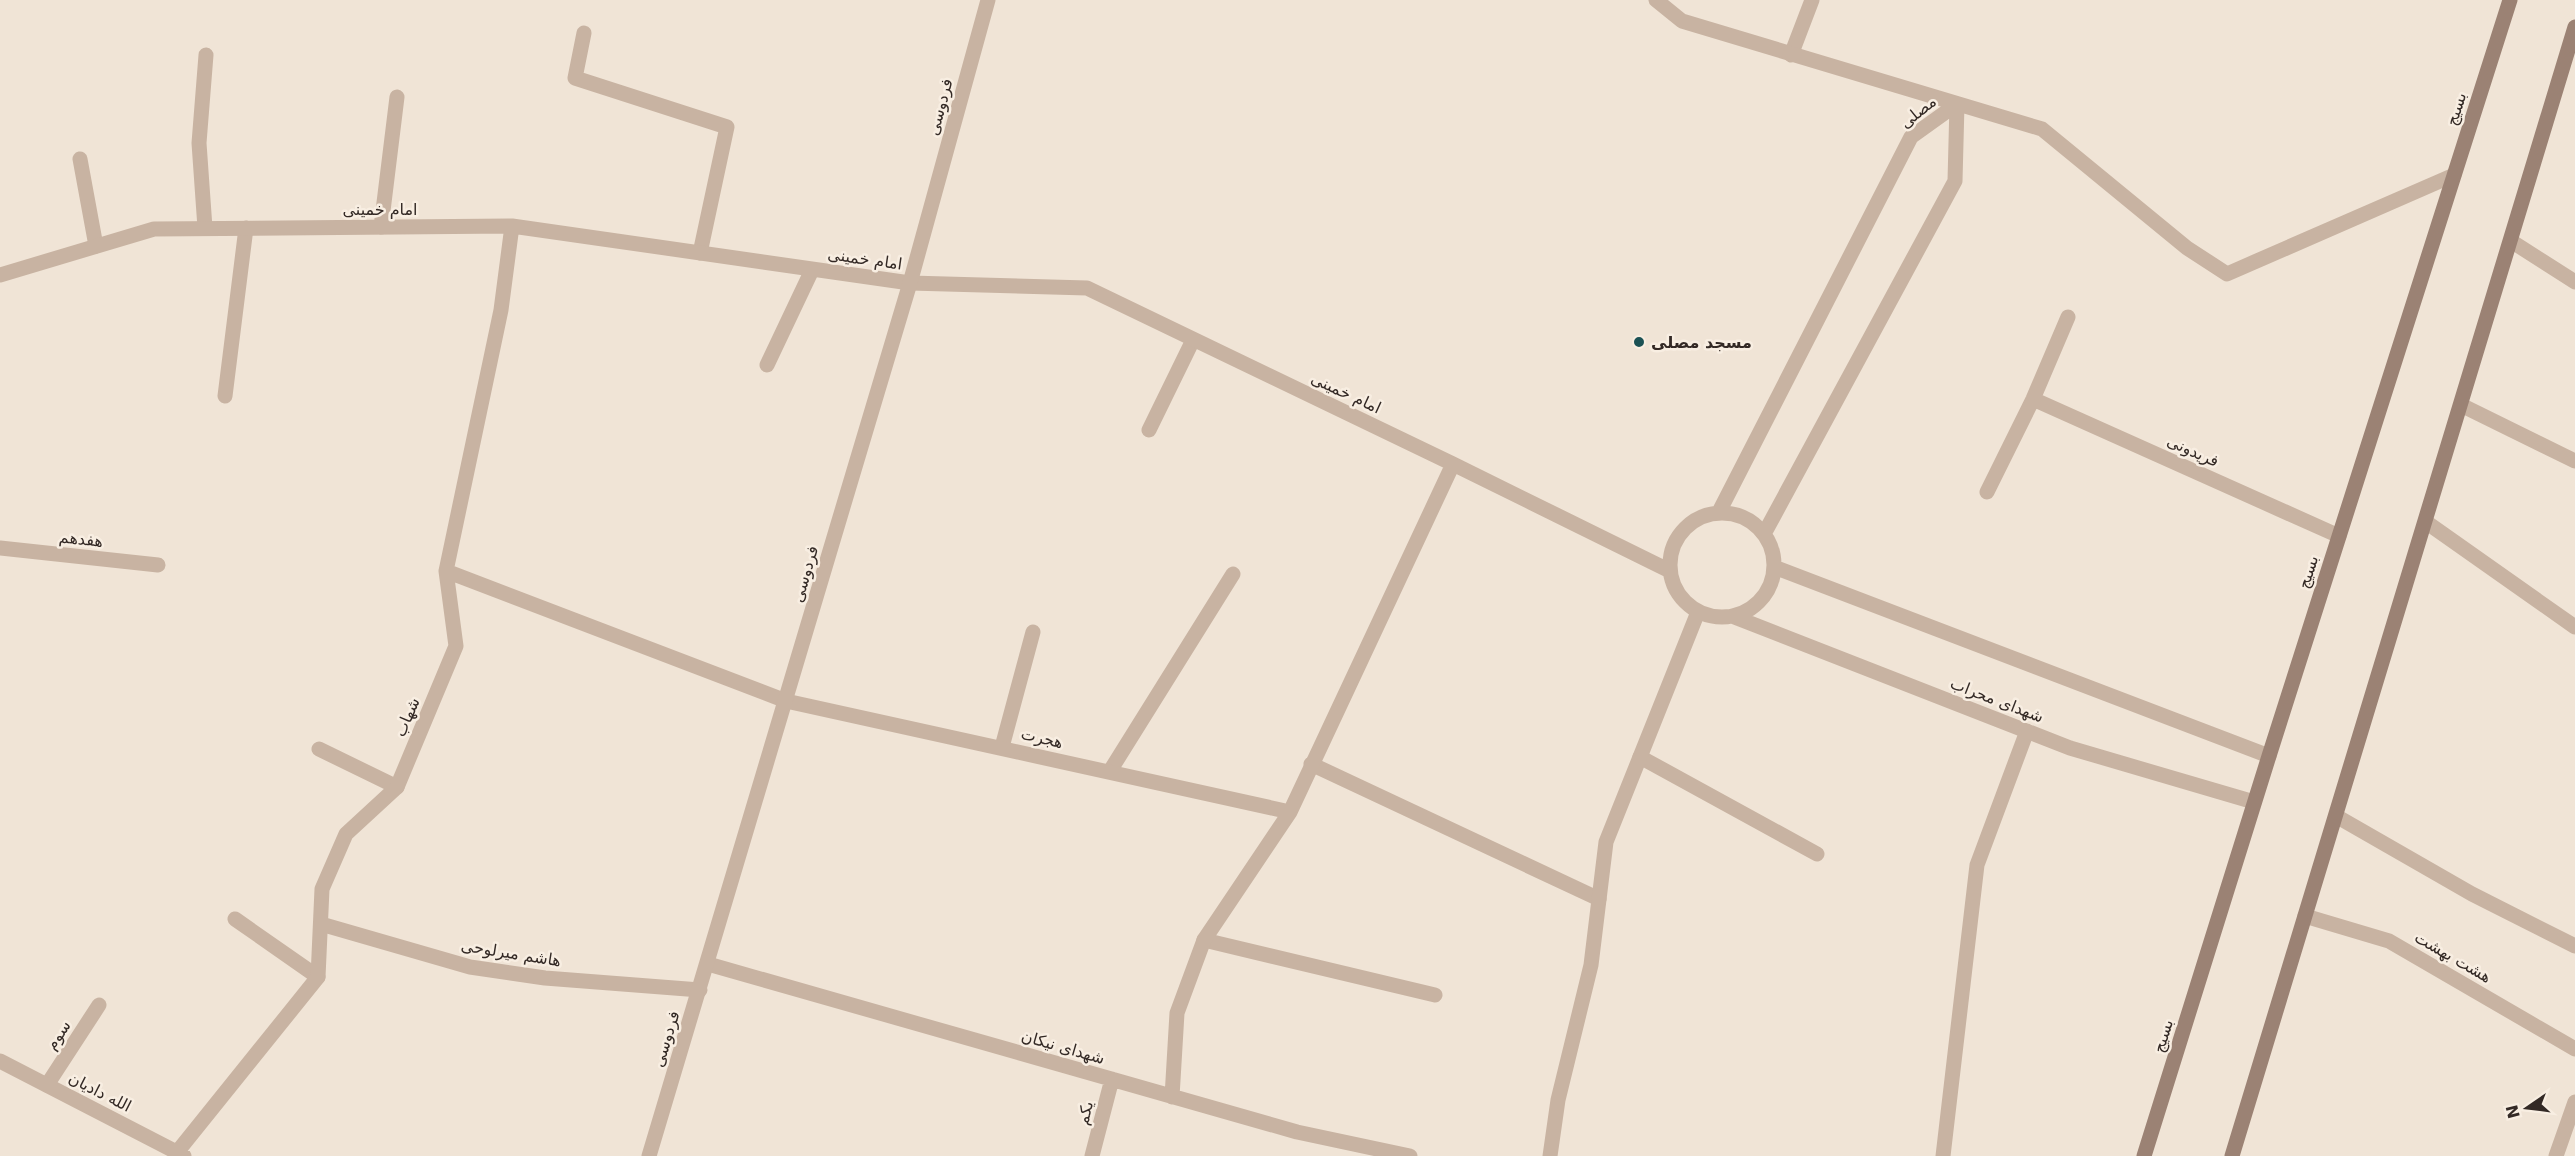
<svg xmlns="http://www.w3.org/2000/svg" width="2575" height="1156" font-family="'DejaVu Sans','Noto Naskh Arabic',sans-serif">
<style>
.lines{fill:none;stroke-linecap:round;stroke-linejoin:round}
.service{stroke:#c8b3a2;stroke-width:15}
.minor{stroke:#c8b3a2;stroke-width:15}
.tertiary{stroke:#c8b3a2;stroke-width:15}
.secondary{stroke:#9b8274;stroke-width:15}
.poi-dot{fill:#1b5154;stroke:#f8eee2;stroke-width:2}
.labels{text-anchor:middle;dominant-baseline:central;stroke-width:5;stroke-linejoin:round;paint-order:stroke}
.street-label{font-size:16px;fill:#332925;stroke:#f8eee2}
.poi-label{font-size:16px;font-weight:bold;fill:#332925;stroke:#f8eee2;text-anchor:start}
</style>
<rect width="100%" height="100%" fill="#f0e4d6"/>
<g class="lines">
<path class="service" d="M584 33 575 78 727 127 700 253
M1791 55 1812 0
M80 159 96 246
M381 227 397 97
M205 228 199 143 206 55
M2511 241 2575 282
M767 365 812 270
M225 396 246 228
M2033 399 2339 536
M2461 405 2575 461
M1149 430 1193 340
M1987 492 2033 399 2068 317
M2426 522 2575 627
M0 548 158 565
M1002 747 1033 632
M319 749 397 787
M1640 757 1817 854
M1311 764 1599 899
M1110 771 1233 574
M235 919 318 977
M1204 940 1435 995
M47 1085 99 1005"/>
<path class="minor" d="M1656 0 1682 21 2042 129 2187 248 2227 274 2454 175
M0 275 154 229 512 226 910 283 1087 288 1453 464 1670 571
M1719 512 1911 137 1957 104
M1670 565a52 52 0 1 1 104 0a52 52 0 1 1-104 0Z
M1764 534 1955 181 1957 104
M1774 567 2269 756
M446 571 786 701 1290 812
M1732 616 2070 748 2254 802
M2336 816 2472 894 2575 946
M2305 916 2389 941 2575 1049
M321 924 470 967 545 978 700 990
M708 964 1297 1132 1410 1156
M0 1061 184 1156
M1172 1097 1177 1013 1204 940 1290 812 1453 464
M174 1156 318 977 322 889 346 834 397 787 456 646 446 571 501 310 512 226
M1092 1156 1112 1079
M1550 1156 1558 1100 1591 965 1606 842 1698 612
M1943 1156 1977 865 2027 731
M2556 1156 2575 1102"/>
<path class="tertiary" d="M649 1156 910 283 988 0"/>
<path class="secondary" d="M2144 1156 2269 756 2510 0
M2232 1156 2575 27"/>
</g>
<circle class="poi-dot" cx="1639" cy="342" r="6"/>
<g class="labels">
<g class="street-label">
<text transform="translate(940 107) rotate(-75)">فردوسی</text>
<text transform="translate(2456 109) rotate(-72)">بسیج</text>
<text transform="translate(1918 112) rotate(-39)">مصلی</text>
<text x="380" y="209">امام خمینی</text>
<text transform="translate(865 259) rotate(8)">امام خمینی</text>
<text transform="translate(1346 393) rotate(25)">امام خمینی</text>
<text transform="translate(2193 451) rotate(24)">فریدونی</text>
<text transform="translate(81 539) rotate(6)">هفدهم</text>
<text transform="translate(2308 572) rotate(-72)">بسیج</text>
<text transform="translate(805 574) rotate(-74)">فردوسی</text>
<text transform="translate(1997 700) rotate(21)">شهدای محراب</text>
<text transform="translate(407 717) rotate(-67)">شهاب</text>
<text transform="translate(1042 738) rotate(13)">هجرت</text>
<text transform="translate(511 953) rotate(9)">هاشم میرلوحی</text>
<text transform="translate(2453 957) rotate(30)">هشت بهشت</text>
<text transform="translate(58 1035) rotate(-57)">سوم</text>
<text transform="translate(2163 1036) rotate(-73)">بسیج</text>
<text transform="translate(666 1039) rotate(-73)">فردوسی</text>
<text transform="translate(1063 1047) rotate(16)">شهدای نیکان</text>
<text transform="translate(100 1092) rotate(27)">الله دادیان</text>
<text transform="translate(1085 1113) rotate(-76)">یکم</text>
</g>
<g class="poi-label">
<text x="1651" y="342">مسجد مصلی</text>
</g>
</g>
<g transform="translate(2527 1108) rotate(256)" stroke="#f8eee2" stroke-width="4.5" paint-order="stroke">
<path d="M0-4.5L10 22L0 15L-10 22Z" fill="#332925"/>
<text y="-9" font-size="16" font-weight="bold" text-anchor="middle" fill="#332925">N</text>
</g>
</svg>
